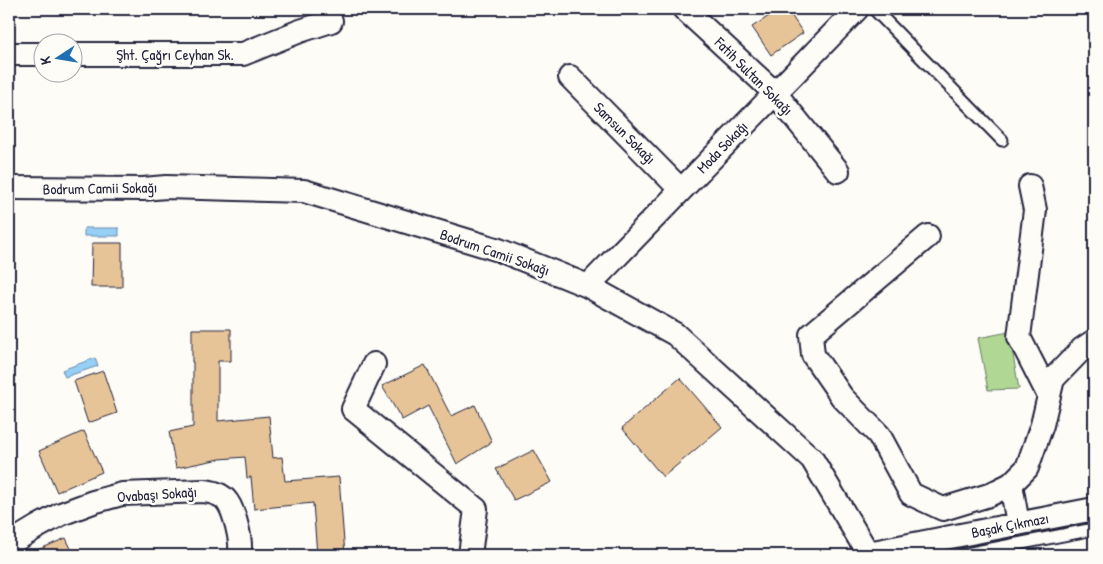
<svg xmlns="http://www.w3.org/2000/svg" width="1103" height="564" font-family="'Patrick Hand',sans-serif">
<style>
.green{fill:#b0d793;stroke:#697c67}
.water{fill:#96d0f6;stroke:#688aab}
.building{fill:#e7c498;stroke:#22223b}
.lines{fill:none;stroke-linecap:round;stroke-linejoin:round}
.service-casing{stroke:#22223b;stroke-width:15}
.minor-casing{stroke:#22223b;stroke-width:26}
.service{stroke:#fdfcf7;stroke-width:11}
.minor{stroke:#fdfcf7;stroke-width:22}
.labels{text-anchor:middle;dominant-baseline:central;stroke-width:5;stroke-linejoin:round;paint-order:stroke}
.street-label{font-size:15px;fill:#22223b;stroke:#fdfcf7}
</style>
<rect width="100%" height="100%" fill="#fdfcf7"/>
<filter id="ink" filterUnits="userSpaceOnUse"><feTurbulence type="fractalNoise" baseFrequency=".02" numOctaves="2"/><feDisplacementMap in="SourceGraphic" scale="10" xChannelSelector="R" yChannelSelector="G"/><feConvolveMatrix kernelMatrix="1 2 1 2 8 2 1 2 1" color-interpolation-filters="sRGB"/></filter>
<g filter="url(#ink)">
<path class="green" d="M1009 332 1019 389 988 390 978 338Z"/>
<path class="water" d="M84 228H119V236H84Z
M95 358 98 366 65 377 62 370Z"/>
<path class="building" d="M780 9H787L803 33 771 55 752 27Z
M92 243H122V287H91Z
M192 329H231V361H218V421L269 416 273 458 282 457 285 481 339 477 345 555H317L313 503 254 509 251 477 247 478 245 457 220 459 176 468 169 432 193 427V362H192Z
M425 365 451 416 475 405 492 442 457 464 428 406 402 420 382 386Z
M103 371 117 413 88 423 74 381Z
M680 378 722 427 663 477 622 428Z
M84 431 102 472 57 492 39 451Z
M534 450 552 482 514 500 496 469Z
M66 538 74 555H26Z"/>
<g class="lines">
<g class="service-casing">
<path id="service" d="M874 9 1002 140
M961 555 1094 529"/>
</g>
<g class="minor-casing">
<path id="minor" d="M684 9 775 93 838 171
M9 54H42
M72 54H243L300 31 331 21
M570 77 681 190
M1030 186 1035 210 1019 337 1049 396
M9 188 143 189 166 187 304 191 499 250 588 286 675 334 812 459 869 555
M928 236 811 335 813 355 842 397 879 435 911 494 943 509 989 495 1011 484
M588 286 857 9
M374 364 353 409 476 509 470 555
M1018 524 1011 484 1027 468 1042 425 1053 379 1082 349 1094 341
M9 544 37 527 61 514 93 502 122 494 204 491C212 492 219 493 225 499 234 508 243 543 239 555
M868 553 1094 509"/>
</g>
<use href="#service" class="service"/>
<use href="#minor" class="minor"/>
</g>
</g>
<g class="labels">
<g class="street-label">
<text x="175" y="54">Şht. Çağrı Ceyhan Sk.</text>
<text transform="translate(754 76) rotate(45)">Fatih Sultan Sokağı</text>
<text transform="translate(625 133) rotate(45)">Samsun Sokağı</text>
<text transform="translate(722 147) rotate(-46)">Moda Sokağı</text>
<text transform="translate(100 188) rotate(-1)">Bodrum Camii Sokağı</text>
<text transform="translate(495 252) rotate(19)">Bodrum Camii Sokağı</text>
<text transform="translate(157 494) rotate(-4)">Ovabaşı Sokağı</text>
<text transform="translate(1010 525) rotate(-11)">Başak Çıkmazı</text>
</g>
</g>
<rect width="1103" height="564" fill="none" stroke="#fdfcf7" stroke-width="30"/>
<rect x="15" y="15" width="1073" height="534" fill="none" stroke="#22223b" stroke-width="2" filter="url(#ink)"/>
<g transform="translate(58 58) rotate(258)"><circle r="24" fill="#fdfcf7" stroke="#a5a5ac"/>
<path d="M0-4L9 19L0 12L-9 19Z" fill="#1f6fb2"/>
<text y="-8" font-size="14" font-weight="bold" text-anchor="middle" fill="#22223b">K</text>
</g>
</svg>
